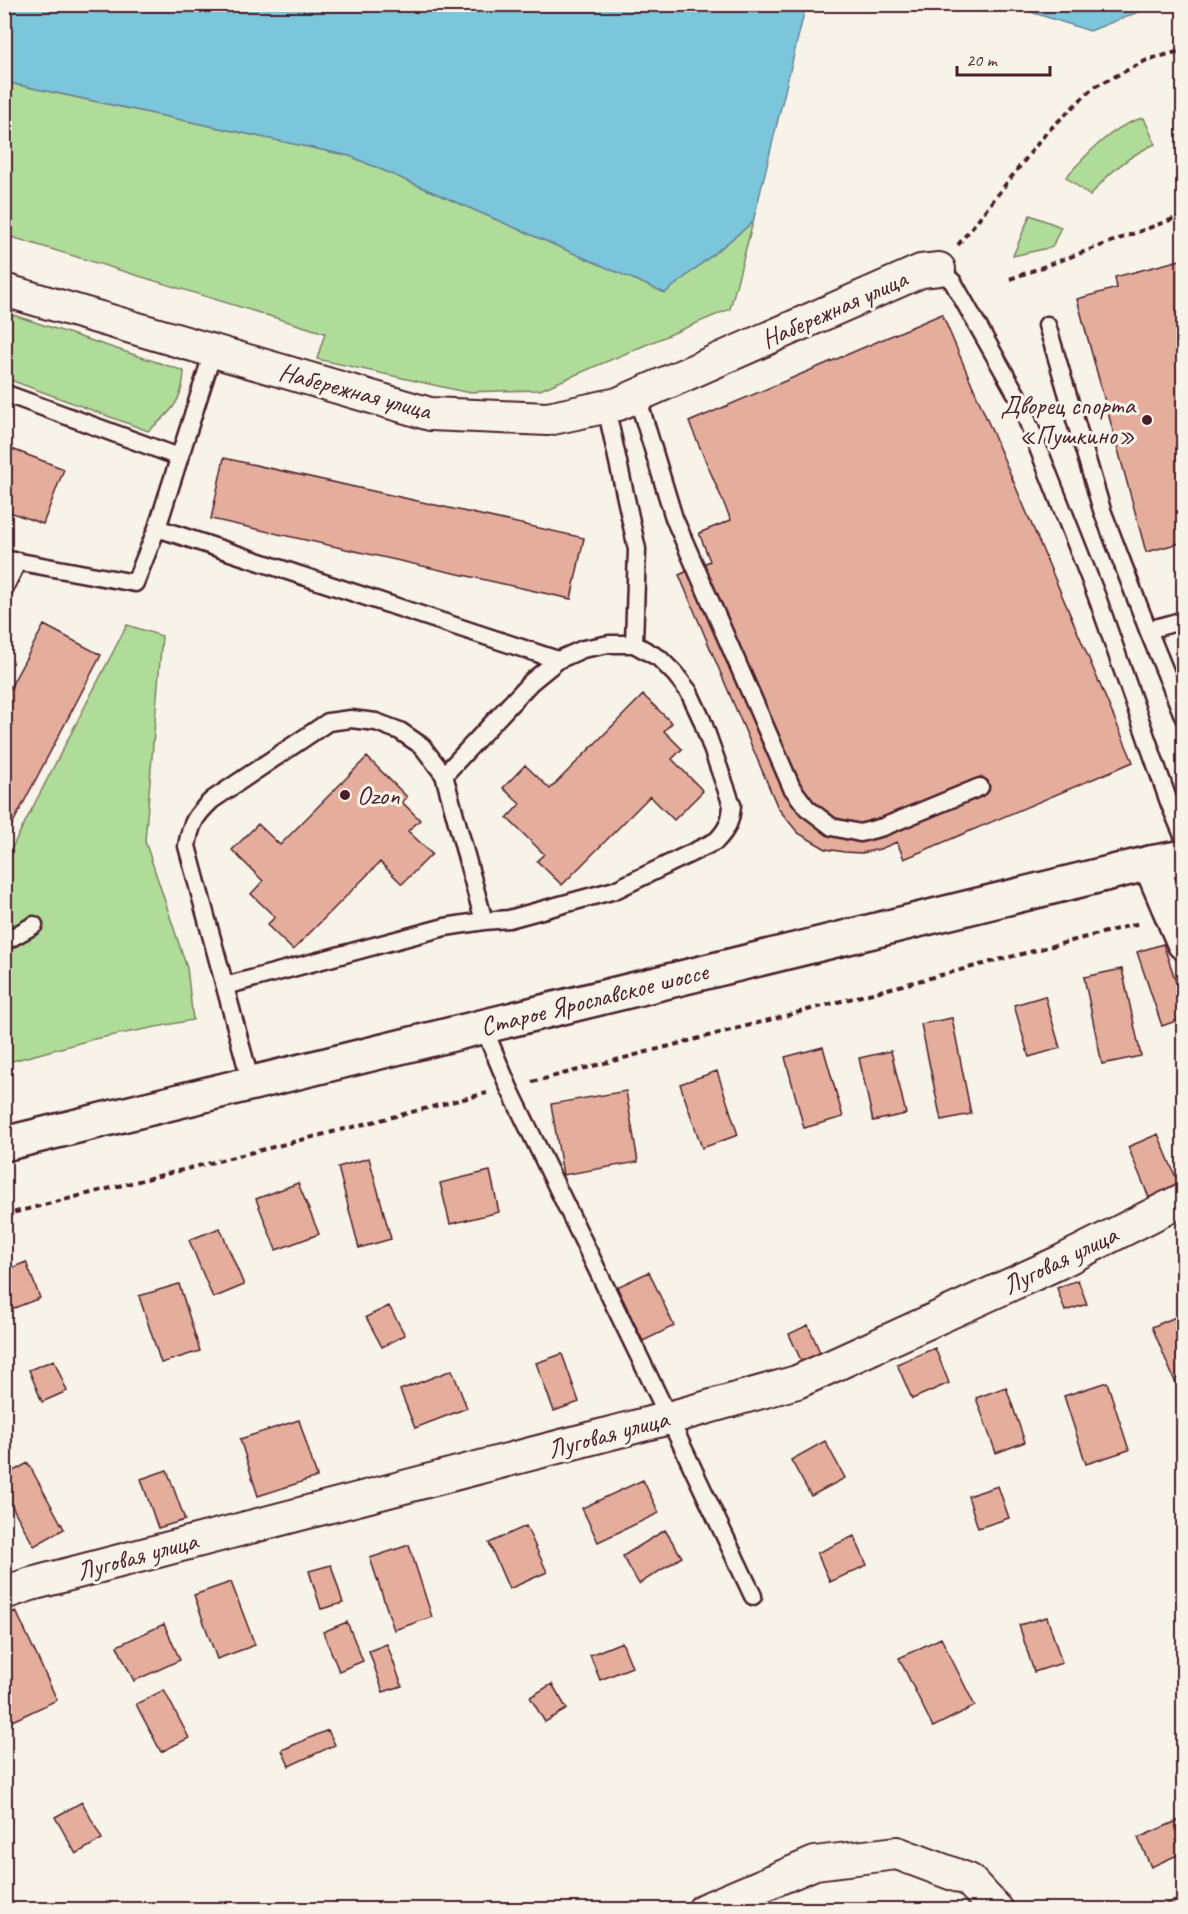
<svg xmlns="http://www.w3.org/2000/svg" width="1188" height="1914" font-family="Caveat,sans-serif">
<style>
.green{fill:#b0dc99;stroke:#7d7e62;stroke-width:1.5}
.water{fill:#7cc6dc;stroke:#688395;stroke-width:1.5}
.building{fill:#e5ae9c;stroke:#4a1f2b;stroke-width:1.5}
.lines{fill:none;stroke-linecap:round;stroke-linejoin:round}
.service-casing{stroke:#4a1f2b;stroke-width:21}
.minor-casing{stroke:#4a1f2b;stroke-width:36}
.tertiary-casing{stroke:#4a1f2b;stroke-width:38}
.secondary-casing{stroke:#4a1f2b;stroke-width:38}
.path{stroke:#4a1f2b;stroke-width:4;stroke-dasharray:6 4.5;stroke-linecap:butt}
.service{stroke:#f7f3e8;stroke-width:16}
.minor{stroke:#f7f3e8;stroke-width:32}
.tertiary{stroke:#f7f3e8;stroke-width:33}
.secondary{stroke:#f7f3e8;stroke-width:33}
.poi-dot{fill:#4a1f2b;stroke:#f7f3e8;stroke-width:2}
.labels{text-anchor:middle;dominant-baseline:central;stroke-width:6;stroke-linejoin:round;paint-order:stroke}
.street-label{font-size:26px;fill:#4a1f2b;stroke:#f7f3e8}
.poi-label{font-size:26px;fill:#4a1f2b;stroke:#f7f3e8;text-anchor:end}
</style>
<rect width="100%" height="100%" fill="#f7f3e8"/>
<filter id="ink" filterUnits="userSpaceOnUse"><feTurbulence type="fractalNoise" baseFrequency=".0167" numOctaves="2"/><feDisplacementMap in="SourceGraphic" scale="12" xChannelSelector="R" yChannelSelector="G"/><feConvolveMatrix kernelMatrix="1 2 1 2 8 2 1 2 1" color-interpolation-filters="sRGB"/></filter>
<g filter="url(#ink)">
<path class="green" d="M4 82 350 156 665 293 753 222 730 309 540 390 465 392 317 359 325 333 5 235Z
M1144 118 1155 144C1128 156 1108 173 1090 196L1066 177C1085 156 1115 123 1144 118Z
M1030 215 1061 227 1052 247 1013 256Z
M4 312 184 371C183 401 171 413 148 431L5 378Z
M127 625 162 636 145 841 187 968 193 1020 94 1039 5 1063 4 863Z"/>
<path class="water" d="M5 4H806V5L753 222 665 293 350 156 5 82Z
M1009 5 1156 4V5L1090 31Z"/>
<path class="building" d="M1184 259V542L1146 552 1077 299 1117 288 1115 277Z
M942 314 1133 762 904 859 897 842 880 849 862 853 844 852 826 849 798 833 778 808 679 575 710 561 699 533 731 520 689 422Z
M4 446 64 469 43 524 4 510Z
M224 458 584 538 571 599 211 519Z
M44 625 101 655 4 840V699Z
M643 695 672 723 664 731 682 749 672 759 703 791 674 820 650 796 562 885 537 861 544 854 507 818 520 804 503 788 525 765 550 789Z
M367 757 407 797 402 802 420 820 408 831 432 854 402 884 380 862 293 950 267 925 275 917 251 894 263 881 232 850 258 824 280 845Z
M1163 944 1184 1005V1018L1162 1026 1137 952Z
M1122 969 1141 1056 1102 1064 1084 977Z
M1045 996 1060 1048 1029 1057 1014 1005Z
M952 1018 971 1114 941 1120 921 1024Z
M823 1047 843 1117 804 1128 785 1057Z
M891 1051 906 1114 873 1121 859 1058Z
M717 1071 738 1135 702 1148 680 1084Z
M626 1091 638 1162 563 1175 551 1104Z
M1158 1134 1181 1190 1151 1202 1128 1147Z
M369 1158 391 1239 359 1248 338 1167Z
M490 1171 499 1212 450 1224 440 1183Z
M298 1183 319 1234 276 1250 256 1199Z
M220 1228 244 1285 213 1298 189 1240Z
M26 1262 40 1298 4 1312V1271Z
M649 1272 674 1326 643 1341 617 1287Z
M1078 1280 1087 1304 1065 1311 1057 1288Z
M179 1284 200 1351 161 1363 139 1296Z
M389 1306 405 1335 382 1347 366 1317Z
M1178 1316 1184 1330V1403L1152 1327Z
M808 1325 823 1359 804 1367 789 1334Z
M935 1348 949 1383 912 1399 897 1364Z
M562 1354 579 1402 554 1411 536 1363Z
M54 1360 67 1391 42 1402 29 1370Z
M452 1370 467 1408 415 1428 400 1390Z
M1107 1382 1129 1450 1086 1464 1064 1396Z
M1006 1387 1025 1442 996 1453 976 1398Z
M299 1420 317 1477 258 1496 240 1439Z
M825 1441 845 1478 811 1496 791 1460Z
M28 1463 64 1529 34 1546 4 1492V1476Z
M167 1470 185 1520 158 1528 141 1479Z
M643 1480 659 1513 598 1542 582 1508Z
M998 1486 1009 1518 978 1528 968 1496Z
M526 1526 547 1572 509 1589 489 1543Z
M665 1530 682 1557 639 1584 623 1556Z
M854 1536 867 1565 830 1582 817 1553Z
M409 1545 432 1617 394 1630 370 1558Z
M331 1565 343 1603 321 1609 309 1571Z
M231 1582 255 1645 217 1659 194 1595Z
M16 1611 57 1700 8 1723 4 1714V1616Z
M1047 1617 1062 1663 1034 1672 1019 1625Z
M347 1622 363 1661 339 1671 323 1632Z
M164 1624 180 1660 134 1681 117 1646Z
M941 1638 975 1706 933 1727 899 1658Z
M622 1642 632 1667 600 1680 590 1655Z
M387 1644 402 1686 383 1692 369 1651Z
M552 1684 567 1709 545 1722 530 1697Z
M164 1690 189 1738 161 1752 136 1704Z
M328 1730 335 1745 289 1766 282 1750Z
M82 1802 102 1839 76 1854 55 1817Z
M1184 1818V1852L1151 1867 1138 1838Z
M1184 1897V1910H1159L1158 1907Z"/>
<g class="lines">
<g class="service-casing">
<path id="service" d="M939 269 953 282 1018 397 1097 597 1170 805 1184 838
M1047 325 1102 510 1148 630
M4 393 179 457
M637 396 674 518 792 788 807 808 832 827 860 833 883 827 980 787
M606 407 637 549 634 644
M157 528 558 660
M4 559 135 583 157 528 213 352
M4 589 18 561
M1184 620 1148 630 1184 718
M444 775 531 682 558 660 583 649 609 644H634L659 658 675 674 689 692 702 720 732 805C731 821 727 830 716 841L615 890 509 919 484 921
M4 942 34 925
M225 986 445 927 484 921 444 775 422 746 400 731 376 722 351 719 328 722 212 800C195 816 191 823 187 846L251 1083
M483 1026 509 1088 669 1418 753 1596"/>
</g>
<g class="minor-casing">
<path id="minor" d="M4 290 430 414 548 419 618 404 921 271 939 269
M4 1593 31 1584 669 1418 797 1382 1058 1263 1184 1199
M704 1910 815 1863 897 1853 969 1880 997 1910"/>
</g>
<g class="tertiary-casing">
<path id="tertiary" d="M1150 863 1184 943"/>
</g>
<g class="secondary-casing">
<path id="secondary" d="M4 1144 1150 863 1184 857"/>
</g>
<path class="path" d="M958 245 1046 133 1094 87 1147 60 1184 50
M1010 279 1184 215
M532 1082 1140 923
M4 1215 487 1093"/>
<use href="#service" class="service"/>
<use href="#minor" class="minor"/>
<use href="#tertiary" class="tertiary"/>
<use href="#secondary" class="secondary"/>
</g>
</g>
<g class="poi-dot">
<circle cx="1147" cy="420" r="6"/>
<circle cx="345" cy="795" r="6"/>
</g>
<g class="labels">
<g class="street-label">
<text transform="translate(834 309) rotate(-24)">Набережная улица</text>
<text transform="translate(355 391) rotate(15)">Набережная улица</text>
<text transform="translate(594 999) rotate(-14)">Старое Ярославское шоссе</text>
<text transform="translate(1060 1260) rotate(-26)">Луговая улица</text>
<text transform="translate(608 1434) rotate(-15)">Луговая улица</text>
<text transform="translate(137 1556) rotate(-15)">Луговая улица</text>
</g>
<g class="poi-label">
<text x="1135" y="405">Дворец спорта<tspan x="1135" dy="30">«Пушкино»</tspan></text>
<text x="357" y="795" text-anchor="start">Ozon</text>
</g>
</g>
<rect width="1188" height="1914" fill="none" stroke="#f7f3e8" stroke-width="24"/>
<rect x="12" y="12" width="1164" height="1890" fill="none" stroke="#4a1f2b" stroke-width="2" filter="url(#ink)"/>
<path d="M957 66v9h93v-9" fill="none" stroke="#4a1f2b" stroke-width="3"/>
<text x="966" y="66" font-size="18" fill="#4a1f2b" stroke="#f7f3e8" stroke-width="4.5" paint-order="stroke">20 m</text>
</svg>
